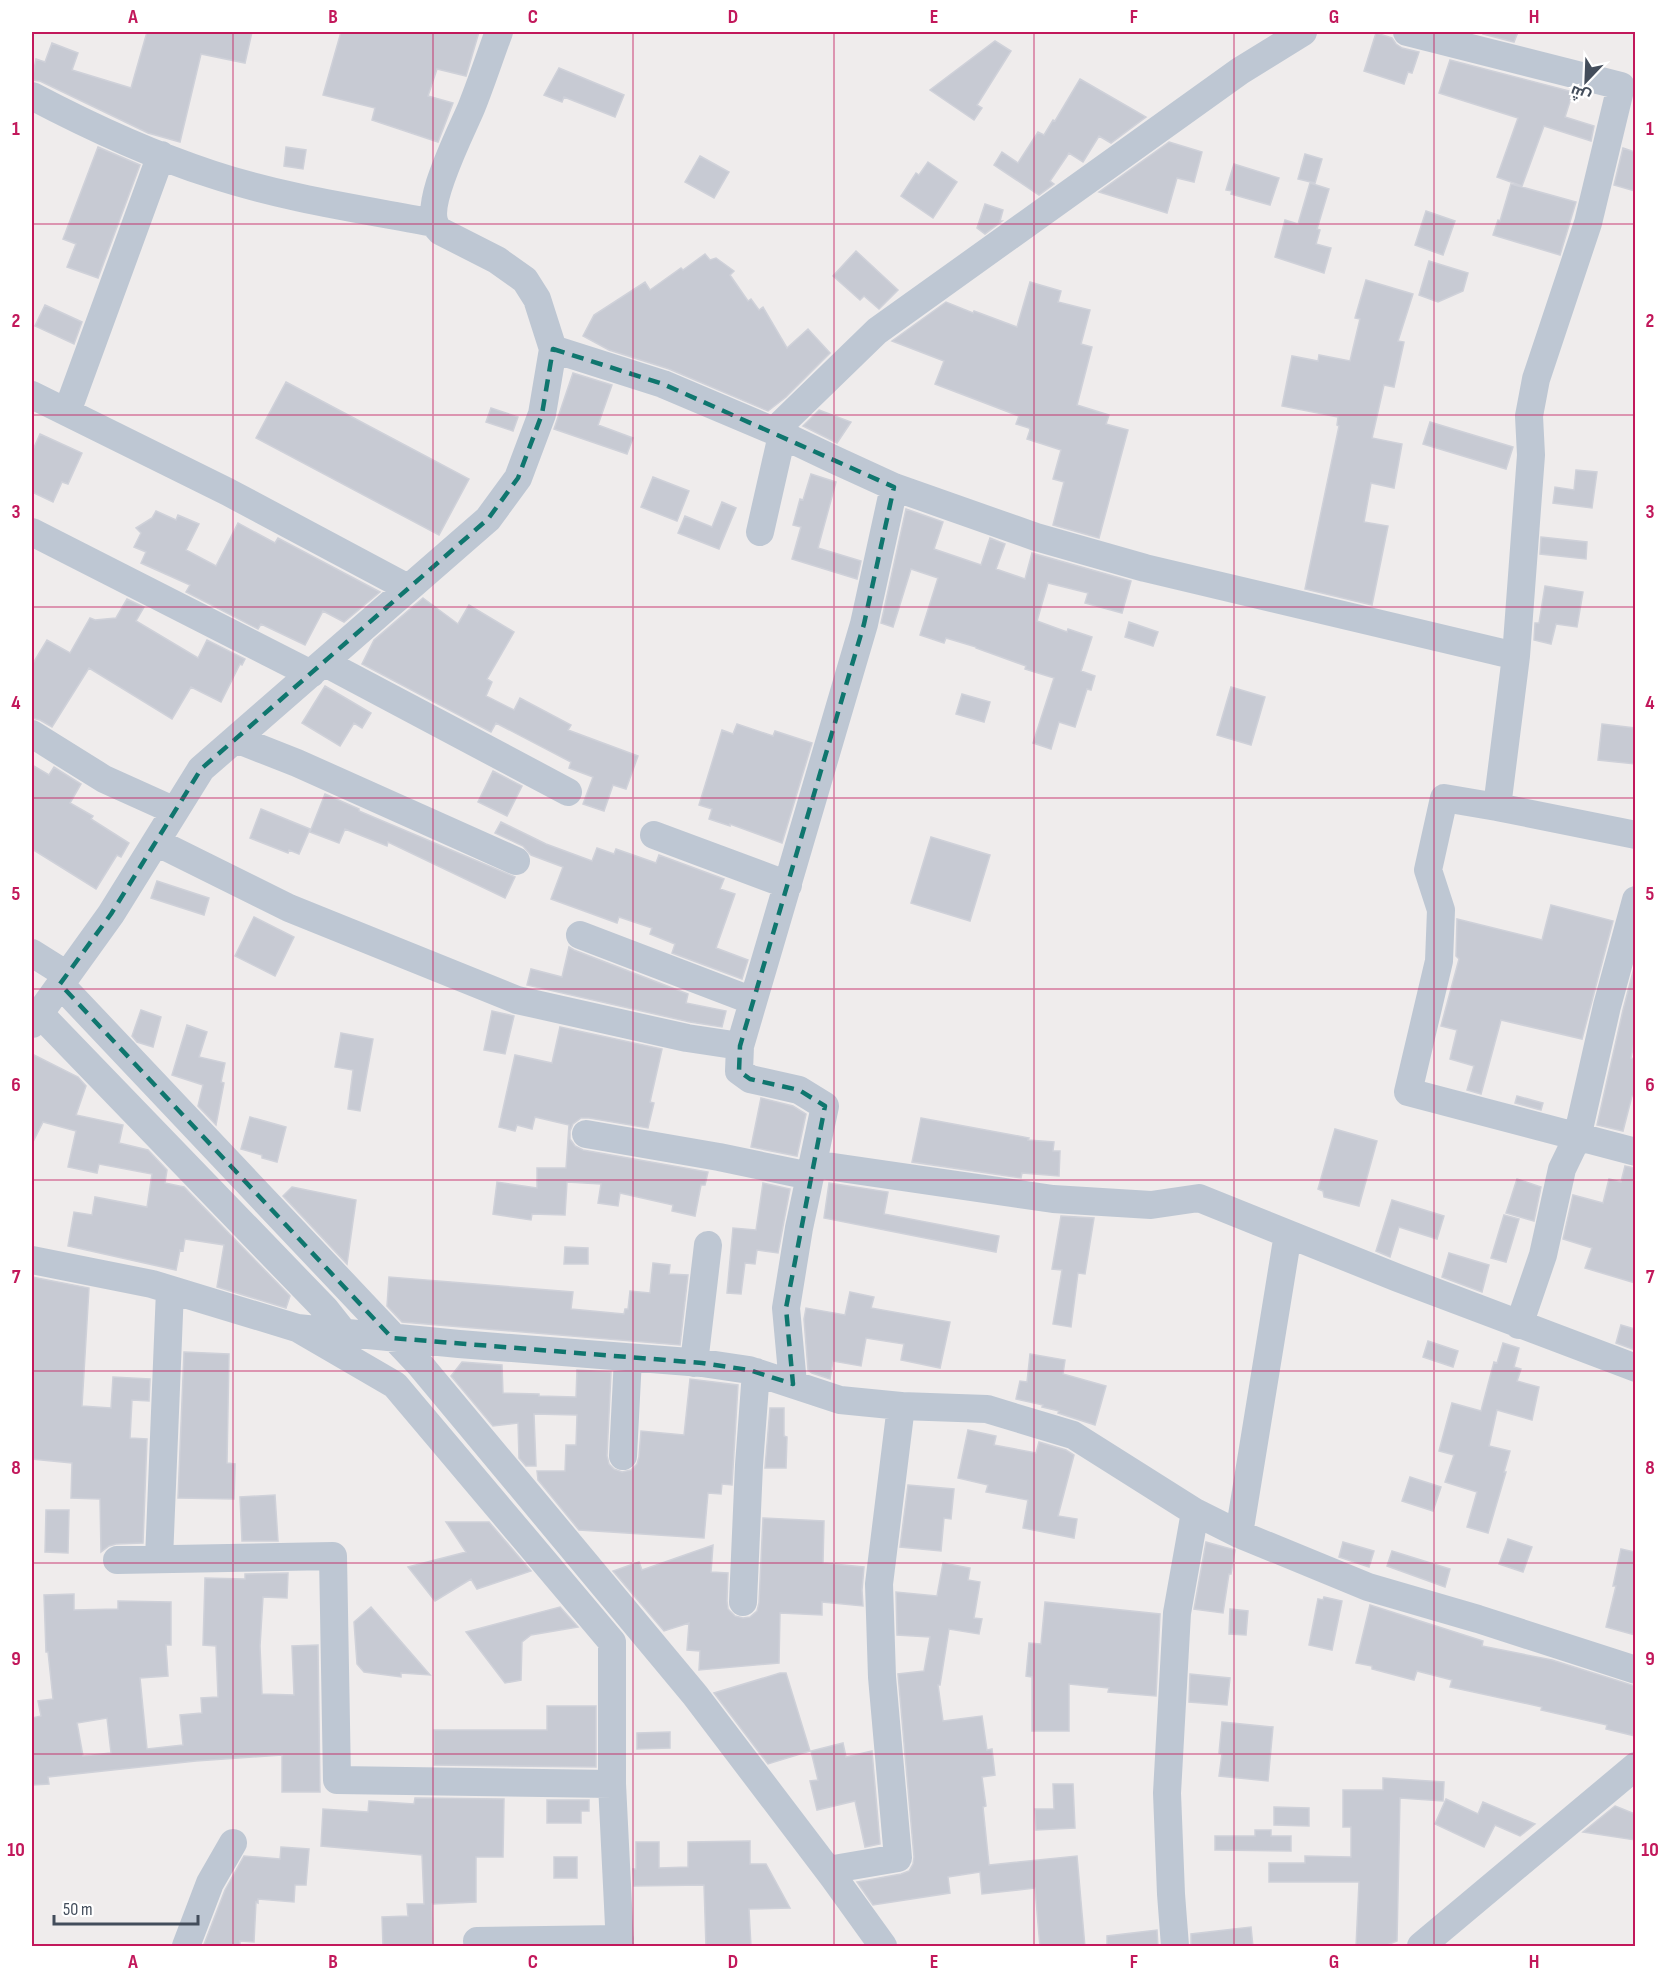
<svg xmlns="http://www.w3.org/2000/svg" width="1667" height="1978" font-family="'Sofia Sans Condensed',Cairo,sans-serif">
<style>
.building{fill:#c7cad3;stroke:#cfd1d9;stroke-width:1.5;fill-rule:evenodd}
.lines{fill:none;stroke-linecap:round;stroke-linejoin:round}
.minor{stroke:#bec7d3;stroke-width:28}
.marked{fill:none;stroke:#0f766e;stroke-width:4.5;stroke-dasharray:12 8;stroke-linejoin:round}
.grid{fill:none;stroke:#c2185b;stroke-width:1.5;stroke-opacity:0.55}
.neatline{fill:none;stroke:#c2185b;stroke-width:2}
.grid-label{font-size:20px;text-anchor:middle;font-weight:bold;fill:#c2185b}
</style>
<rect width="100%" height="100%" fill="#efecec"/>
<path class="building" d="M147 32H252L245 63 201 54 180 142 148 133 40 81 32 80 36 59 45 62 52 43 78 53 72 70 131 88Z
M341 32H479L466 76 437 69 428 96 453 103 438 142 372 120 375 108 323 95Z
M1484 32H1518L1514 42 1483 34Z
M1376 33 1392 38 1396 44 1402 48 1419 52 1412 73 1408 72 1404 84 1364 71Z
M995 41 1011 51 977 105 982 108 974 120 930 90Z
M1450 60 1573 92 1565 117 1594 126 1591 141 1544 126 1522 186 1497 177 1518 118 1439 93Z
M559 68 624 95 615 117 564 97 562 102 544 95Z
M1080 79 1146 117 1111 143 1099 136 1083 162 1069 153 1050 181 1054 184 1039 195 994 165 1002 152 1018 163 1038 132 1044 135 1053 120 1055 121Z
M1169 142 1202 152 1194 182 1177 178 1167 213 1099 192Z
M98 147 140 165 98 278 67 267 76 244 63 239Z
M286 147 306 150 303 169 284 166Z
M1623 148 1635 152V191L1614 185Z
M1305 154 1322 159 1315 183 1298 179Z
M700 156 729 172 714 198 685 182Z
M928 162 957 182 933 218 901 196 916 173 919 175Z
M1234 164 1279 178 1270 205 1231 194 1232 191 1226 190Z
M1310 183 1329 189 1317 229 1320 230 1316 244 1331 248 1324 273 1275 257 1285 220 1298 224Z
M1511 184 1576 202 1560 255 1493 235 1498 220 1500 221Z
M985 204 1003 210 1000 221H1002L985 234 977 228Z
M1426 211 1455 221 1443 255 1415 245Z
M856 251 898 290 879 309 864 296 860 300 833 276Z
M705 254 710 260 716 258 734 271 730 275 748 301 751 299 759 310 763 307 787 348 808 329 830 353 786 397 768 411 669 369 609 350 583 336 594 315 645 282 650 290 681 268 683 270Z
M1429 261 1468 273 1463 291 1438 302 1419 295Z
M1366 280 1413 294 1398 341 1404 342 1394 387 1384 385 1372 438 1402 444 1394 488 1371 483 1364 522 1388 526 1372 605 1305 589 1339 426 1337 425 1338 417 1282 406 1292 356 1318 361 1319 355 1350 361 1360 319 1355 318Z
M1030 282 1061 291 1058 302 1090 310 1081 344 1092 347 1077 405 1109 415 1106 424 1128 430 1099 538 1053 525 1064 482 1053 479 1061 450 1027 439 1030 430 1029 428 1016 424 1019 416 935 384 944 361 892 341 946 302 973 313 974 311 1017 327Z
M45 305 82 322 74 344 35 326Z
M573 373 612 385 598 425 633 438 627 454 554 429Z
M286 382 469 479 439 535 256 438Z
M491 408 518 417 513 431 486 422Z
M819 410 851 422 837 443 803 426Z
M1430 422 1513 447 1506 469 1423 444Z
M40 434 82 453 68 484 62 482 53 502 32 492V452Z
M1576 470 1597 472 1592 508 1553 503 1555 487 1574 490Z
M811 474 836 482 818 548 861 561 857 579 792 559 801 527 793 525 800 499 803 500Z
M653 477 689 491 677 521 641 507Z
M722 502 736 508 719 549 678 533 685 516 712 527Z
M906 509 943 522 934 549 981 565 990 538 1005 544 996 569 1025 579 1032 553 1131 581 1122 613 1085 603 1088 593 1048 583 1037 621 1067 632 1068 629 1092 637 1081 671 1095 676 1091 690 1087 689 1075 727 1059 722 1051 749 1033 743 1054 678 1025 669 1026 666 976 648V647L946 638 944 643 920 635 938 578 911 569 893 627 881 623Z
M156 511 176 520 178 515 199 524 186 550 216 566 238 523 275 543 278 538 380 592 344 622 323 611 305 645 261 624 258 629 186 592 190 585 141 563 146 552 134 547 141 533 136 528 152 518Z
M1541 537 1587 542 1586 559 1540 554Z
M1545 586 1583 592 1577 627 1556 624 1551 644 1534 640 1535 623H1539Z
M423 598 458 624 469 605 514 632 487 679 492 682 486 696 514 710 520 698 571 725 568 730 638 756 626 789 613 785 604 811 583 804 593 777 569 768 571 762 496 723 491 732 362 664 374 640Z
M127 599 144 607 136 621 198 658 207 640 245 659 242 665 240 664 221 702 191 687 172 719 89 668 52 727 40 720 32 718V665L47 640 70 653 90 618 95 620 116 618Z
M1129 622 1158 632 1153 646 1125 637Z
M325 686 371 713 362 728 354 723 340 746 302 723Z
M1231 687 1265 697 1251 745 1217 735Z
M962 694 990 702 984 722 956 714Z
M737 724 773 736 775 731 812 743 782 843 730 824V826L709 819 712 809 699 805 722 730 733 734Z
M1602 724 1635 728V764L1598 760Z
M32 765 49 775 54 767 81 784 70 803 93 816 91 819 129 843 121 857 117 855 96 889 32 849Z
M493 771 522 786 507 816 478 802Z
M325 794 359 809V811L515 877 505 898 388 842 387 846 345 829 339 843 310 832Z
M261 809 310 829 299 854 289 850 288 853 250 838Z
M501 822 546 844 592 861 597 848 614 854 616 849 656 863 659 855 724 879 720 889 735 894 716 948 748 960 742 979 672 953 675 944 650 934 652 928 619 917 617 923 551 899 563 867 531 855 523 846 495 833Z
M931 837 990 855 970 921 911 903Z
M157 881 209 898 204 915 151 898Z
M1551 905 1613 921 1582 1039 1501 1020 1481 1094 1467 1090 1474 1066 1450 1059 1457 1030 1441 1026 1459 959 1456 956 1457 919 1542 940Z
M254 917 294 937 275 976 235 956Z
M569 947 574 950 688 994 686 1003 726 1011 722 1027 690 1022 527 985 531 969 562 977Z
M1635 964V1038L1631 1058 1635 1059V1096H1632L1623 1131 1597 1125 1623 1010Z
M141 1010 161 1017 153 1047 137 1042 132 1036Z
M492 1011 514 1016 505 1054 484 1050Z
M187 1025 207 1032 199 1057 225 1063 221 1082 224 1083 216 1125 198 1106 203 1085 172 1075Z
M560 1027 662 1049 650 1102 654 1103 648 1128 589 1118H581L573 1124 570 1131V1139L575 1146 583 1150 708 1172 705 1185H701L695 1216 672 1211 673 1205 620 1193 618 1206 598 1203 601 1184 567 1182 565 1215 532 1214 531 1220 493 1214 497 1182 537 1188V1168H566L569 1125 535 1117 532 1129 517 1125 515 1131 499 1127 515 1055 552 1063Z
M341 1033 373 1039 360 1111 348 1109 353 1070 335 1067Z
M32 1054 78 1077 86 1086 76 1115 123 1125 119 1143 148 1150 167 1170 165 1183 184 1187 290 1296 286 1308 217 1287 224 1245 185 1239 183 1251 180 1250 176 1270 68 1246 74 1212 92 1215 95 1197 147 1207 152 1174 99 1164 97 1173 68 1167 76 1131 43 1122 32 1144Z
M1517 1096 1543 1103 1541 1110 1515 1103Z
M761 1098 793 1106 806 1114 797 1156 751 1147Z
M250 1117 286 1127 277 1162 262 1158V1155L241 1149Z
M921 1118 1029 1138 1028 1140 1054 1142 1053 1151H1060L1059 1176 1022 1173 1021 1178 912 1162Z
M1335 1129 1377 1141 1359 1206 1324 1197 1323 1191 1318 1189Z
M1625 1166 1635 1168V1283L1585 1268 1592 1248 1563 1239 1573 1195 1603 1203 1609 1179 1621 1182Z
M1517 1179 1541 1187 1534 1221 1506 1213Z
M763 1183 790 1189 778 1253 757 1250 755 1264 745 1263 741 1294 727 1293 733 1228 756 1230Z
M829 1183 888 1192 884 1214 999 1236 996 1252 824 1218Z
M292 1187 356 1200 347 1264 283 1196Z
M1392 1200 1444 1216 1437 1239 1399 1227 1390 1257 1376 1251Z
M1504 1215 1519 1219 1506 1262 1491 1258Z
M1061 1216 1094 1218 1085 1274 1078 1273 1071 1327 1053 1324 1062 1270 1052 1269Z
M565 1247 588 1248V1264H564Z
M1449 1253 1489 1265 1482 1292 1442 1277Z
M653 1263 670 1265 669 1274 688 1275 680 1345 402 1322 387 1306 389 1277 573 1292 571 1309 624 1314 625 1309H628L630 1291 650 1293Z
M32 1277 89 1288 82 1406 111 1408 113 1377 150 1379 149 1401 132 1400 130 1438 147 1439 143 1543 116 1544 109 1546 101 1552 100 1499 71 1498 72 1463 32 1459Z
M850 1292 874 1297 871 1308 950 1322 940 1368 901 1360 904 1344 866 1338 861 1366 833 1361 830 1379 812 1373 808 1370 804 1319 806 1308 845 1315Z
M1621 1325 1635 1329V1350L1616 1343Z
M1428 1341 1458 1351 1453 1367 1423 1357Z
M1503 1343 1519 1348 1514 1367 1521 1369 1517 1381 1539 1387 1532 1420 1497 1410 1489 1446 1510 1451 1504 1472H1506L1488 1533 1467 1527 1477 1492 1445 1482 1454 1455 1439 1451 1452 1403 1481 1411 1494 1362 1497 1363Z
M184 1352 229 1354 227 1463 235 1464 234 1499 178 1498Z
M1030 1354 1065 1360 1063 1374 1106 1386 1095 1425 1058 1413 1059 1411 1042 1407 1043 1405 1016 1399 1020 1381 1027 1382Z
M462 1362 502 1365 503 1393 539 1394V1396L576 1397 577 1370 611 1372 607 1456 609 1464 614 1469 622 1472 631 1470 637 1464 639 1457 641 1431 684 1435 690 1379 738 1385 732 1485 722 1484 721 1494 708 1493 704 1538 579 1530 538 1480 537 1471H565L566 1445H576L577 1415 534 1414 536 1466H526L519 1458 518 1423 493 1426 451 1376Z
M770 1408H784V1436L787 1437 786 1468H765Z
M968 1430 996 1436 994 1445 1036 1453 1039 1442 1066 1450 1074 1455 1058 1516 1077 1519 1074 1538 1023 1528 1028 1500 986 1492 988 1485 958 1478Z
M1410 1477 1441 1487 1433 1511 1402 1501Z
M908 1485 954 1489 951 1519 944 1518 941 1551 900 1547Z
M275 1495 278 1541H242L240 1497Z
M46 1510H69L68 1553 45 1552Z
M763 1518 824 1521 823 1563 864 1567 862 1590 863 1606 822 1602V1615L780 1613 779 1663 699 1670 700 1651 687 1650 689 1623 664 1631 613 1571 639 1562 642 1570 713 1545 711 1572 728 1573 727 1601 728 1609 735 1616 743 1618 750 1617 757 1611 759 1603Z
M446 1522H489L531 1571 477 1589 471 1579 435 1601 408 1567 466 1552Z
M1508 1539 1532 1547 1523 1572 1499 1564Z
M1206 1542 1235 1550 1231 1574H1229L1223 1613 1194 1609Z
M1343 1542 1374 1551 1369 1567 1339 1557Z
M1621 1549 1635 1552V1635L1606 1627 1616 1586H1613Z
M1392 1551 1450 1569 1445 1587 1387 1566Z
M943 1563 970 1568 968 1580 980 1582 974 1618 982 1619 979 1634 949 1629 940 1685H938L943 1721 982 1716 987 1750 992 1749 995 1775 982 1777 986 1806 983 1807 989 1865 1077 1856 1085 1947H1040L1035 1888 982 1894 980 1872 948 1877 950 1893 873 1905 857 1882 901 1874 909 1871 913 1864 914 1857 898 1674 924 1671 930 1637 897 1635 896 1592 937 1596Z
M288 1573 287 1598 263 1597 260 1646 262 1694 294 1695 292 1646 318 1645 320 1792H282V1755L196 1761 48 1777 49 1784 32 1785V1718L41 1716 38 1701 53 1699 48 1652H46L44 1595 74 1594V1610L118 1609V1601L171 1602V1645H166L168 1676 140 1678 147 1749 183 1745 180 1715 202 1713 201 1698 218 1697 216 1646 203 1645 205 1578 245 1579V1574ZM107 1718 111 1753 83 1756 77 1723Z
M1324 1597 1342 1601 1332 1650 1309 1645 1318 1599 1323 1600Z
M1045 1602 1160 1614 1156 1696 1108 1692 1109 1688 1069 1684V1731H1032V1677L1026 1676 1029 1643 1041 1644Z
M1370 1605 1483 1641 1482 1646 1552 1660 1635 1686V1736L1606 1729 1607 1725 1541 1710 1542 1707 1450 1687 1452 1680 1417 1671 1414 1680 1372 1669V1666L1356 1663Z
M371 1607 430 1675 401 1673V1677L364 1672 357 1664 354 1622Z
M560 1607 578 1627 531 1635 522 1642 521 1680 505 1683 466 1632Z
M1230 1609 1248 1611 1246 1635 1229 1634Z
M780 1673H786L810 1751 768 1764 714 1693Z
M1190 1674 1230 1678 1227 1705 1189 1702Z
M547 1706H596V1767L434 1765V1730H547Z
M1222 1722 1273 1727 1268 1781 1219 1776 1222 1754 1219 1753Z
M670 1732V1748L637 1749V1733Z
M843 1743 846 1757 872 1751 880 1844 865 1847 855 1801 817 1810 810 1781 818 1780 811 1751Z
M1383 1778 1444 1782 1443 1801 1400 1798 1397 1941 1382 1947H1356L1359 1882H1269V1863H1305V1856L1351 1857V1827H1343V1790H1383Z
M1053 1784H1073L1075 1828 1036 1830 1035 1809H1054Z
M415 1798 504 1799 503 1857H476V1902L432 1904 433 1947H383L382 1917 408 1916 407 1904H424L422 1855 321 1846 323 1809 368 1812 369 1801 414 1804Z
M1446 1799 1478 1814 1483 1802 1535 1824 1520 1836 1495 1825 1484 1847 1435 1824Z
M547 1800H589V1811H581V1823H547Z
M1615 1806 1635 1814V1840L1583 1832Z
M1274 1807 1309 1808V1826L1274 1825Z
M1255 1830H1271V1836H1291V1851L1215 1850V1836H1255Z
M750 1841V1864H766L790 1908 749 1909 751 1947H706L704 1885 634 1886 633 1869H636V1842H659V1868L688 1867V1842Z
M281 1847 309 1849 306 1885H295L294 1902 258 1899V1903L256 1902 254 1942 240 1941V1947H203L225 1890 244 1856 280 1859Z
M554 1857H577V1878H554Z
M1251 1927 1253 1947H1191V1934Z
M1157 1930 1158 1947H1107V1936Z"/>
<g class="lines">
<path class="minor" d="M1407 32 1621 86 1588 223 1536 379 1529 416 1531 455 1516 656 1497 807 1636 835
M32 96C89 126 149 154 211 174 283 198 360 209 434 223
M553 349 663 384 774 431 835 460 894 487 1036 537 1145 568 1516 656
M32 395 228 492 408 588
M67 412 161 155
M774 431 877 331 1240 71 1303 32
M32 532 311 674
M760 532 782 435
M325 663 568 792
M32 734 104 779 175 811
M236 739 297 763 516 861
M1497 807 1444 798 1428 870 1441 910 1439 961 1408 1092 1636 1152
M654 835 788 885
M156 842 289 908 517 1000 687 1038 740 1046
M580 935 753 1001
M32 953 67 975
M60 984 421 1366 695 1695 834 1878 883 1946
M39 1013 325 1309 344 1333
M32 1024 111 914 201 769 488 519 518 478 542 414 553 349 537 299 525 280 497 260 440 231C418 212 463 129 472 106 482 81 490 56 499 32
M586 1134 719 1157 810 1176
M813 1164 1053 1199 1151 1205 1199 1198 1398 1278 1636 1368
M32 1260 152 1284 297 1328 395 1385 612 1642V1784L620 1946
M1519 1325 1543 1255 1562 1169 1577 1138 1607 1006 1636 900
M297 1328 459 1344 702 1363 749 1370 840 1400 901 1406 987 1409 1073 1435 1195 1512 1239 1534 1368 1587 1478 1619 1636 1670
M694 1363 708 1245
M793 1384 786 1308 799 1228 825 1106 799 1090 750 1079 739 1071 740 1046 864 624 894 487
M623 1456 628 1358
M1239 1534 1288 1234
M159 1559 170 1290
M117 1560 333 1556 337 1780 612 1784
M743 1602 749 1465 756 1372
M828 1870 898 1858 882 1677 879 1584 901 1406
M477 1941 620 1939
M186 1946 210 1883 233 1843
M1175 1946 1171 1894 1167 1793 1177 1613 1195 1512
M1421 1946 1636 1766"/>
</g>
<path class="marked" d="M553 349 663 384 894 487 864 624 740 1046 739 1071 750 1079 799 1090 825 1106 786 1308 793 1384 749 1370 702 1363 392 1338 60 984 111 914 201 769 488 519 518 478 542 414Z"/>
<path class="grid" d="M233 32V1946M433 32V1946M633 32V1946M834 32V1946M1034 32V1946M1234 32V1946M1434 32V1946M32 224H1636M32 415H1636M32 607H1636M32 798H1636M32 989H1636M32 1180H1636M32 1371H1636M32 1563H1636M32 1754H1636"/>
<rect width="1667" height="1978" fill="none" stroke="#ffffff" stroke-width="66"/>
<g transform="translate(1586 81) rotate(203)" stroke="#ffffff" stroke-width="4.5" paint-order="stroke">
<path d="M0-4.5L10 22L0 15L-10 22Z" fill="#434d5b"/>
<text y="-9" font-size="16" font-weight="bold" text-anchor="middle" fill="#434d5b">ش</text>
</g>
<path d="M54 1915v9h144v-9" fill="none" stroke="#434d5b" stroke-width="3"/>
<text x="63" y="1915" font-size="18" fill="#434d5b" stroke="#ffffff" stroke-width="4.5" paint-order="stroke">50 m</text>
<rect x="33" y="33" width="1601" height="1912" class="neatline"/>
<g class="grid-label">
<text x="133" y="23">A</text>
<text x="333" y="23">B</text>
<text x="533" y="23">C</text>
<text x="733" y="23">D</text>
<text x="934" y="23">E</text>
<text x="1134" y="23">F</text>
<text x="1334" y="23">G</text>
<text x="1534" y="23">H</text>
<text x="16" y="135">1</text>
<text x="1650" y="135">1</text>
<text x="16" y="327">2</text>
<text x="1650" y="327">2</text>
<text x="16" y="518">3</text>
<text x="1650" y="518">3</text>
<text x="16" y="709">4</text>
<text x="1650" y="709">4</text>
<text x="16" y="900">5</text>
<text x="1650" y="900">5</text>
<text x="16" y="1091">6</text>
<text x="1650" y="1091">6</text>
<text x="16" y="1283">7</text>
<text x="1650" y="1283">7</text>
<text x="16" y="1474">8</text>
<text x="1650" y="1474">8</text>
<text x="16" y="1665">9</text>
<text x="1650" y="1665">9</text>
<text x="16" y="1856">10</text>
<text x="1650" y="1856">10</text>
<text x="133" y="1968">A</text>
<text x="333" y="1968">B</text>
<text x="533" y="1968">C</text>
<text x="733" y="1968">D</text>
<text x="934" y="1968">E</text>
<text x="1134" y="1968">F</text>
<text x="1334" y="1968">G</text>
<text x="1534" y="1968">H</text>
</g>
</svg>
